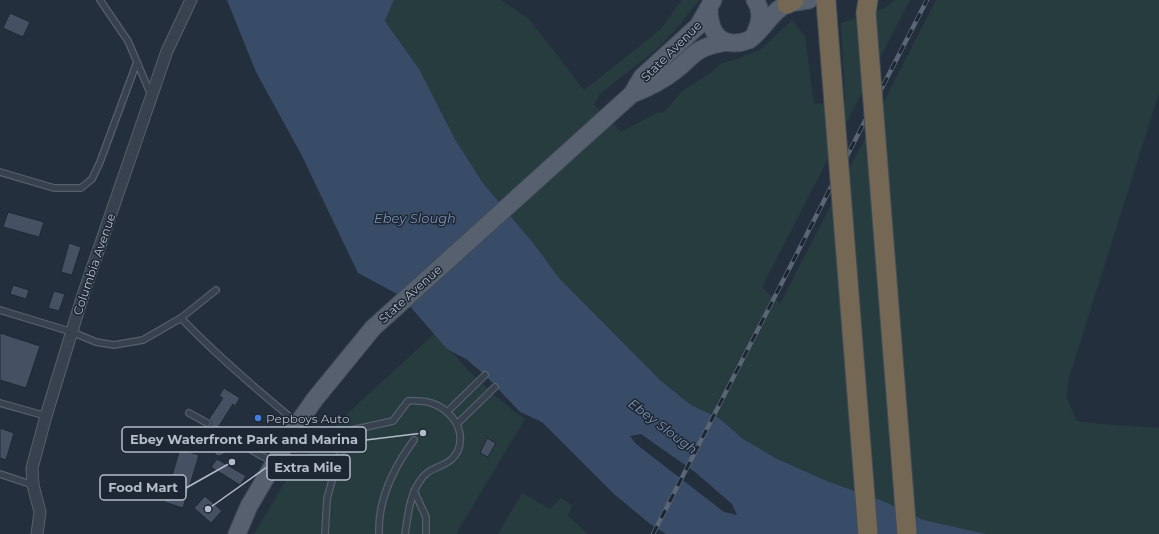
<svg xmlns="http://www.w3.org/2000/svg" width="1159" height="534" font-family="Montserrat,sans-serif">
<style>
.green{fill:#263c3f}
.water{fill:#394c67}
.pier{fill:#242f3e}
.building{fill:#455162;stroke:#1f2835}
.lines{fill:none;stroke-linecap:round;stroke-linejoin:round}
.lane-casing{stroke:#565f6c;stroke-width:8}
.street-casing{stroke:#565f6c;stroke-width:13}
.primary-casing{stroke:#414a57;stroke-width:19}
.highway-casing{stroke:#434c59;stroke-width:21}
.lane{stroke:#38414e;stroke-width:5.5}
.street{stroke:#38414e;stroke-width:11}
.primary{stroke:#56606e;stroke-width:17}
.highway{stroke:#746855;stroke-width:19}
.rail-casing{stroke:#5a6575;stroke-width:4.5}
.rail{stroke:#1d2633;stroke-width:3;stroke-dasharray:9;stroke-linecap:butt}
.highway-bridge-casing{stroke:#434c59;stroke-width:21;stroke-linecap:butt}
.highway-bridge{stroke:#746855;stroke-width:19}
.shop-dot{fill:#3f7fe0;stroke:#1d2633;stroke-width:1.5}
.labels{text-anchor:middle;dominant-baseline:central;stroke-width:3;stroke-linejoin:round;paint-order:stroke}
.street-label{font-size:12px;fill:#b4bcc9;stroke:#1d2633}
.poi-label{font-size:12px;fill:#b4bcc9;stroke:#1d2633;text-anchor:start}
.water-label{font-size:13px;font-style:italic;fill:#7c92b1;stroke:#1d2633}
.leader{fill:none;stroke:#b4bcc9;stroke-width:1.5}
.callout-dot{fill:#b4bcc9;stroke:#1d2633;stroke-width:1.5}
.callout{fill:#1d2633;stroke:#b4bcc9;stroke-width:1.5}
.callout-label{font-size:13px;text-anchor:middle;font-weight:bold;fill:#b4bcc9}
</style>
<rect width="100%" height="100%" fill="#242f3e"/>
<path class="green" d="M394 0H501L529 19 584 90 660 30 682 0H699L679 26 658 48 600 94 594 105 621 132 656 113 664 112 682 91 712 72 722 63 741 58 746 55 760 50 792 20C797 25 800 31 805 36L814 104 845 102 841 23 885 8 895 0H910L762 287 780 304 936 0H1159V93L1068 381 1067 399 1077 421 1101 424 1159 428V534H941L793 474 743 439 719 418 691 405 660 380 559 278 534 244 483 183 456 141 419 69 385 21Z
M435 333C462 365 491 395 525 419L456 534H254L282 487 314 444 317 446 348 413Z
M522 493 550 509 561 498 572 505 568 516 588 534H498Z"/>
<path class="water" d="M227 0H394L385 21 419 69 456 141 483 183 534 244 559 278 660 380 691 405 719 418 743 439 777 459 829 482 883 501 923 520 986 534H666L649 523 614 494 542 422 520 412 485 375 466 359 447 349 401 296 358 273 301 154 256 72Z"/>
<path class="pier" d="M641 434 695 472 732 504 737 515 724 512 636 444 630 436Z"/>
<path class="building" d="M10 13 30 22 23 37 3 28Z
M8 212 44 222 39 237 3 227Z
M69 243 81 247 72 275 61 272Z
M13 285 29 290 26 299 10 294Z
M54 291 65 294 59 311 48 308Z
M0 333 40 346 26 388 0 380Z
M224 388 240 398 235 406 233 404 219 426 216 425 213 427 212 429 214 433 204 427H209L211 425V421L209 419 223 398 219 396Z
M0 428 14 433 6 460 0 458Z
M487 438 496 443 488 457 480 453Z
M180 449 199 455 183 508 164 502Z
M217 459 246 476 240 485 211 467Z
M205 496 222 511 211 523 194 508Z"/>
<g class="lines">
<g class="lane-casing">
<path id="lane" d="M137 62 151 95
M0 172 54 188H81L92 179 100 162 137 62 128 41 100 0
M0 310 72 332 96 342 114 345 143 340 181 318 216 290
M181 318C217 356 256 389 296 422
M0 403 46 416
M447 412 485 375
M189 413 207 423
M457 424 495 387
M216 429 260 455 274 462
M219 451 237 441
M0 474 33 485
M414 491 426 517V534
M325 534 327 499 338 458 352 430 393 421 408 401C426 400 440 403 452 417 462 429 464 447 452 459 439 470 428 466 418 484 409 499 408 516 405 534
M379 534C379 528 379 522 380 515 384 487 397 463 414 440"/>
</g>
<g class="street-casing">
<path id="street" d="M37 534 40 512 33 485 32 468 46 416 83 295 167 51 191 0"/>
</g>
<g class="primary-casing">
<path id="primary" d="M755 0C763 11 760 22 755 34
M709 7C709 23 714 43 734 43 739 43 744 42 749 40 763 31 771 11 787 4 794 2 802 1 809 0
M632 94C648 88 662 81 676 70 684 64 691 55 700 50 708 45 718 44 727 42
M237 534 249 506 298 423 315 399 373 328 632 94 642 77 698 26 713 0"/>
</g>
<g class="highway-casing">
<path id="highway" d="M826 0 827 15
M787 4 794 0
M866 13 868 0"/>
</g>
<use href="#lane" class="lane"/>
<use href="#street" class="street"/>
<use href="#primary" class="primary"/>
<use href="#highway" class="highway"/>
<g class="rail-casing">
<path id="rail" d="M653 534 927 0"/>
</g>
<use href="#rail" class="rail"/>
<g class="highway-bridge-casing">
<path id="highway-bridge" d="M866 13 907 534
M827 15 868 534"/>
</g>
<use href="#highway-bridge" class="highway-bridge"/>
</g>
<circle class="shop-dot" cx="258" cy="418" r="4"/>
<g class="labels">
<g class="street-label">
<text transform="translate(671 51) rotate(-45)">State Avenue</text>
<text transform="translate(94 264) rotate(-71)">Columbia Avenue</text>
<text transform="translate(410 294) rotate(-42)">State Avenue</text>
</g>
<g class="poi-label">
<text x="266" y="418">Pepboys Auto</text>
</g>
<g class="water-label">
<text x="415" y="218">Ebey Slough</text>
<text transform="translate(663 426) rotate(37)">Ebey Slough</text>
</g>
</g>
<path class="leader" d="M423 433L366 440M208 509L267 467M232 462L186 488"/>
<g class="callout-dot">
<circle cx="423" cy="433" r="4"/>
<circle cx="208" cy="509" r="4"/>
<circle cx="232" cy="462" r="4"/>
</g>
<g class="callout">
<rect x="122" y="427" width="244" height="25" rx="4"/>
<rect x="267" y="455" width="83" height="25" rx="4"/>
<rect x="100" y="475" width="86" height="25" rx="4"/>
</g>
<g class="callout-label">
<text x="244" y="444">Ebey Waterfront Park and Marina</text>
<text x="308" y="472">Extra Mile</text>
<text x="143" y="492">Food Mart</text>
</g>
</svg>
